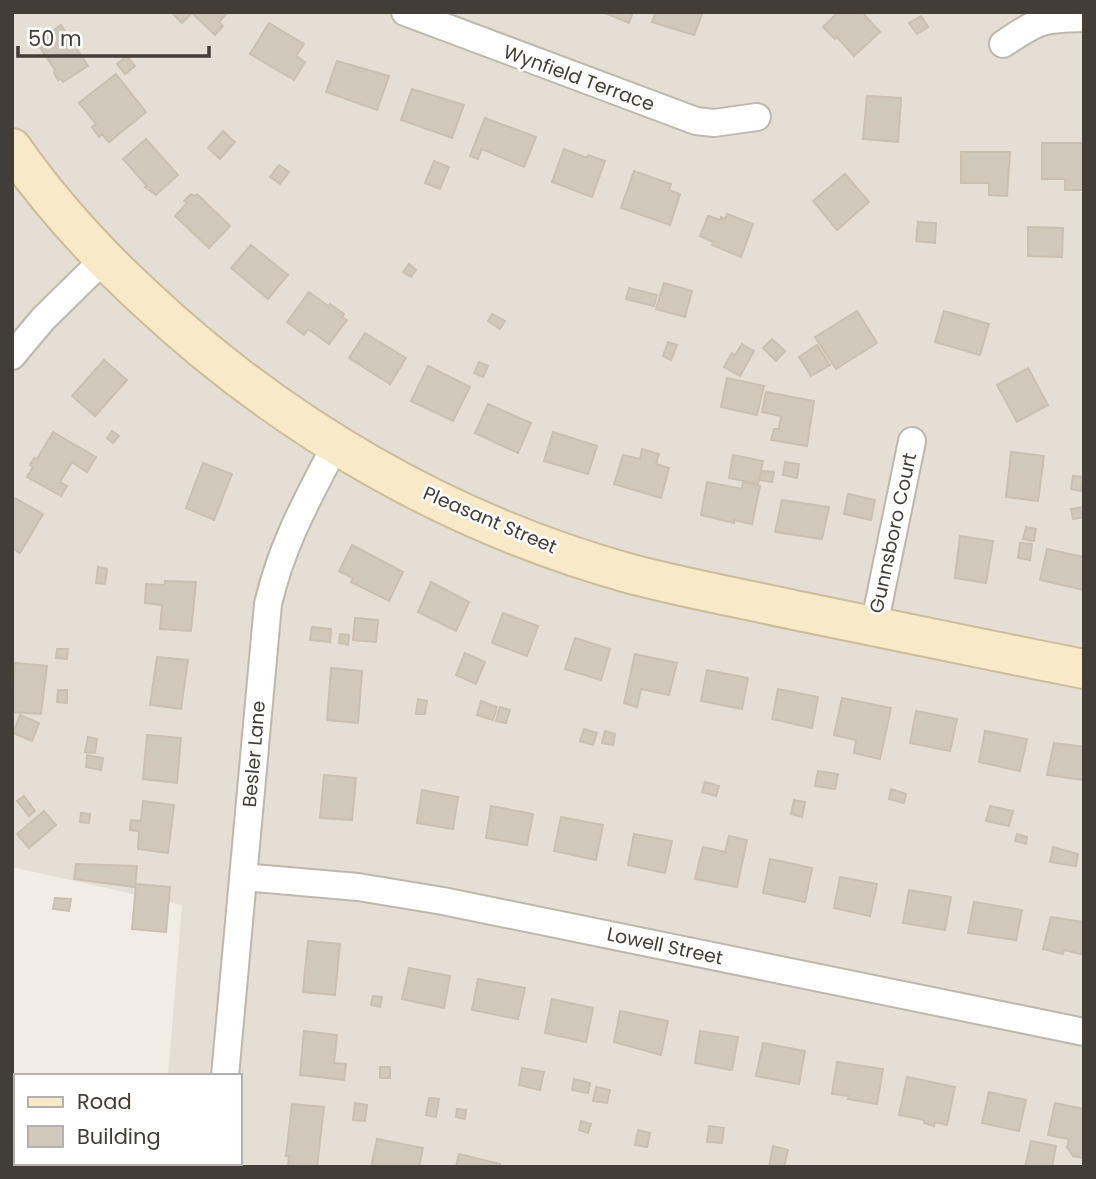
<svg xmlns="http://www.w3.org/2000/svg" width="1096" height="1179" font-family="Poppins,sans-serif">
<style>
.residential{fill:#e4ded4}
.building{fill:#d1c8bc;stroke:#cbbfb0;stroke-width:2}
.lines{fill:none;stroke-linecap:round;stroke-linejoin:round}
.street-casing{stroke:#beb7ac;stroke-width:30}
.secondary-casing{stroke:#ccbc99;stroke-width:42}
.street{stroke:#fff;stroke-width:26}
.secondary{stroke:#f8eac8;stroke-width:38}
.labels{text-anchor:middle;dominant-baseline:central;stroke-width:5;stroke-linejoin:round;paint-order:stroke}
.street-label{font-size:19px;fill:#423d36;stroke:#fff}
</style>
<rect width="100%" height="100%" fill="#f1ede5"/>
<path class="residential" d="M12 12H1084V1167H160V1163H240V1076H168L182 905 12 867Z"/>
<path class="building" d="M171 12H228L219 22 223 26 215 35 192 13 182 23Z
M603 12H633L629 23Z
M656 12H703L694 35 652 22Z
M838 12H862L880 32 854 56 837 37 835 39 823 27Z
M921 16 928 27 917 34 909 23Z
M269 23 304 44 296 56 305 62 294 80 250 54Z
M61 25 88 66 63 82 61 79 58 80 54 73 55 70 36 42Z
M127 56 135 66 125 74 117 64Z
M337 61 389 76 377 110 326 92Z
M116 74 146 112 109 142 102 134 99 137 92 127 96 124 79 103Z
M412 89 464 105 452 138 401 120Z
M867 96 901 98 898 142 863 139Z
M485 118 536 137 524 167 482 149 478 159 470 156Z
M223 131 235 142 220 159 208 148Z
M146 139 178 175 156 195 145 187 147 186 123 159Z
M1042 143H1084V190H1065V179H1042Z
M564 149 587 158 588 155 605 161 592 197 552 182Z
M961 152H1010L1007 196 989 195V183H961Z
M434 161 449 167 440 189 425 183Z
M279 165 289 172 280 184 270 177Z
M634 171 671 184 669 190 680 194 670 225 621 208Z
M845 174 869 202 837 230 813 201Z
M191 194 194 196 197 194 230 226 209 248 175 216 187 203 184 201Z
M727 214 753 224 741 257 712 245 713 242 700 236 708 216 721 220V217L725 219Z
M918 222 936 223 935 243 916 241Z
M1028 227 1063 228 1062 257 1028 256Z
M251 245 288 275 268 299 231 268Z
M409 264 416 270 411 277 403 272Z
M664 283 692 291 685 317 656 309Z
M629 288 657 295 654 306 626 299Z
M309 292 328 306 330 304 344 314 342 317 347 320 329 344 308 329 304 335 287 322Z
M857 311 877 343 836 369 815 337Z
M944 311 989 324 980 355 935 342Z
M492 314 505 321 500 329 488 321Z
M365 333 406 358 390 384 349 358Z
M772 339 785 351 776 361 763 348Z
M668 342 677 345 671 360 663 356Z
M742 344 754 351 740 376 724 367 732 353 735 355Z
M817 345 830 365 811 376 799 357Z
M104 360 127 380 95 416 72 396Z
M479 362 488 366 483 377 474 373Z
M428 366 470 387 453 421 411 401Z
M1028 368 1048 405 1017 422 997 385Z
M727 378 764 386 757 415 721 407Z
M766 392 814 401 807 446 771 440 774 429H779L781 416 762 412Z
M488 404 531 423 518 453 475 433Z
M112 431 119 436 113 443 107 438Z
M53 432 96 457 87 472 72 462 60 482 67 486 61 496 27 477 33 467 30 465 34 458 37 459Z
M553 432 597 446 588 474 544 461Z
M642 449 659 454 656 464 669 468 661 498 614 484 623 455 640 459Z
M1011 452 1044 456 1038 501 1006 497Z
M733 455 763 461 758 484 729 478Z
M785 462 799 464 797 478 783 475Z
M203 463 232 474 214 520 186 508Z
M762 471 774 472 772 482 760 480Z
M1073 476 1083 477 1081 491 1071 489Z
M707 482 742 489 743 482 760 486 752 524 734 520V523L701 515Z
M848 494 875 500 871 520 844 514Z
M13 497 43 514 20 553 12 548Z
M782 500 829 507 822 539 775 532Z
M1084 507V517L1073 519 1071 509Z
M1026 527 1036 529 1034 541 1023 539Z
M960 536 993 541 986 583 955 578Z
M1020 543 1032 544 1030 560 1018 558Z
M352 545 403 572 389 601 351 582 353 578 339 571Z
M1047 549 1084 557V590L1040 580Z
M98 567 107 569 105 584 96 583Z
M165 581 196 582 191 631 160 629 162 605 145 603 146 584 165 585Z
M431 582 469 602 456 631 418 612Z
M503 613 538 626 527 656 492 643Z
M355 618 378 620 376 642 353 640Z
M312 627 331 629 330 642 310 640Z
M340 634 349 635 348 645 339 643Z
M575 638 610 649 601 680 565 669Z
M57 649H68L67 659 56 658Z
M465 653 485 662 476 684 456 675Z
M635 654 677 663 669 695 641 689 637 707 624 703Z
M157 657 188 660 181 709 150 705Z
M15 663 47 666 41 714 12 712Z
M331 668 362 671 358 723 327 720Z
M707 670 748 678 742 709 701 701Z
M778 689 818 697 812 728 772 719Z
M58 690H67V703L57 702Z
M842 698 891 708 880 759 854 753 856 740 834 735Z
M418 699 427 701 425 714H416Z
M481 701 497 707 493 720 477 715Z
M500 707 510 710 506 723 496 721Z
M916 711 957 719 950 751 910 743Z
M20 715 39 723 32 741 13 733Z
M584 729 597 733 593 745 580 741Z
M605 731 615 734 613 745 602 743Z
M985 731 1027 739 1020 771 979 762Z
M147 735 181 738 177 783 143 779Z
M88 737 97 739 95 753 85 752Z
M1054 743 1084 747V780L1047 775Z
M87 755 103 758 101 770 86 767Z
M818 771 838 774 835 789 815 786Z
M324 775 356 778 352 820 320 818Z
M705 782 719 786 716 796 702 792Z
M891 789 906 794 904 803 889 799Z
M422 790 458 797 453 829 417 823Z
M24 796 35 811 29 816 17 801Z
M794 800 805 802 802 817 791 814Z
M143 801 174 805 168 853 138 849 139 831 130 830 131 820 141 821Z
M491 806 533 814 527 845 486 838Z
M990 806 1013 811 1009 826 986 821Z
M44 811 56 825 29 848 17 834Z
M81 813 90 814 89 823 80 822Z
M561 817 603 825 596 860 554 851Z
M634 834 672 841 665 873 628 865Z
M1017 834 1027 837 1026 844 1015 841Z
M729 836 747 840 737 887 695 879 703 847 725 852Z
M1053 847 1078 854 1076 866 1050 862Z
M770 859 812 868 805 902 763 893Z
M76 864 137 866 135 887 74 879Z
M840 877 877 884 870 916 834 908Z
M136 884 170 887 166 932 132 929Z
M909 890 951 897 945 930 903 923Z
M55 898 71 899 69 911 53 909Z
M974 902 1022 910 1016 940 968 933Z
M1051 917 1084 922V955L1064 950 1063 954 1043 949Z
M308 941 340 944 335 995 303 992Z
M409 968 450 976 444 1008 402 999Z
M478 979 525 988 518 1019 472 1010Z
M373 996 382 997 380 1007 371 1005Z
M552 999 593 1008 586 1042 545 1033Z
M620 1011 668 1021 661 1055 614 1042Z
M304 1031 337 1035 334 1063 346 1064 344 1080 300 1075Z
M700 1031 738 1037 732 1070 695 1063Z
M763 1043 805 1051 799 1084 756 1076Z
M837 1062 883 1069 877 1104 848 1099 849 1096 832 1094Z
M380 1067H390V1078H380Z
M522 1068 544 1072 540 1090 519 1085Z
M907 1077 955 1087 947 1125 935 1122 934 1126 924 1123V1120L899 1115Z
M574 1079 590 1083 588 1093 572 1090Z
M596 1087 610 1090 607 1103 593 1101Z
M989 1092 1026 1100 1019 1131 982 1123Z
M429 1098 439 1099 436 1117 426 1115Z
M355 1103 367 1105 365 1121 353 1120Z
M1055 1103 1084 1109V1158L1073 1156 1067 1147 1069 1139 1048 1135Z
M292 1104 324 1107 317 1167H288L289 1156H286Z
M457 1109 466 1110 465 1119 456 1117Z
M581 1121 591 1124 588 1133 579 1130Z
M709 1126 724 1128 722 1143 707 1142Z
M638 1130 650 1133 647 1147 635 1145Z
M377 1139 423 1148 419 1167H371Z
M1031 1141 1056 1146 1052 1167H1025Z
M773 1146 788 1150 784 1167H769Z
M459 1154 500 1164V1167H456Z"/>
<g class="lines">
<g class="street-casing">
<path id="street" d="M405 12 696 121 714 123 757 117
M1003 44C1039 20 1041 19 1084 18
M12 356 43 319 103 260
M874 626 912 441
M243 877 358 887 443 901 1084 1032
M225 1076 268 604C282 544 307 500 335 446
M217 1167V1163"/>
</g>
<g class="secondary-casing">
<path id="secondary" d="M12 148C51 204 97 254 147 300 284 428 450 524 631 574 685 588 739 598 794 610 890 630 987 650 1084 669"/>
</g>
<use href="#street" class="street"/>
<use href="#secondary" class="secondary"/>
</g>
<g class="labels">
<g class="street-label">
<text transform="translate(579 78) rotate(20)">Wynfield Terrace</text>
<text transform="translate(490 520) rotate(23)">Pleasant Street</text>
<text transform="translate(893 533) rotate(-78)">Gunnsboro Court</text>
<text transform="translate(254 754) rotate(-85)">Besler Lane</text>
<text transform="translate(665 946) rotate(12)">Lowell Street</text>
</g>
</g>
<rect width="1096" height="1179" fill="none" stroke="#423d36" stroke-width="28"/>
<rect x="14" y="1074" width="228" height="91" fill="#ffffff" stroke="#b3b1af" stroke-width="2"/>
<rect x="28" y="1097" width="35" height="10" fill="#f8eac8" stroke="#b3b1af" stroke-width="2"/>
<text x="77" y="1109" font-size="21" fill="#423d36">Road</text>
<rect x="28" y="1126" width="35" height="21" fill="#d1c8bc" stroke="#b3b1af" stroke-width="2"/>
<text x="77" y="1144" font-size="21" fill="#423d36">Building</text>
<path d="M18 46v10h191v-10" fill="none" stroke="#423d36" stroke-width="3.5"/>
<text x="28" y="46" font-size="21" fill="#423d36" stroke="#ffffff" stroke-width="5" paint-order="stroke">50 m</text>
</svg>
